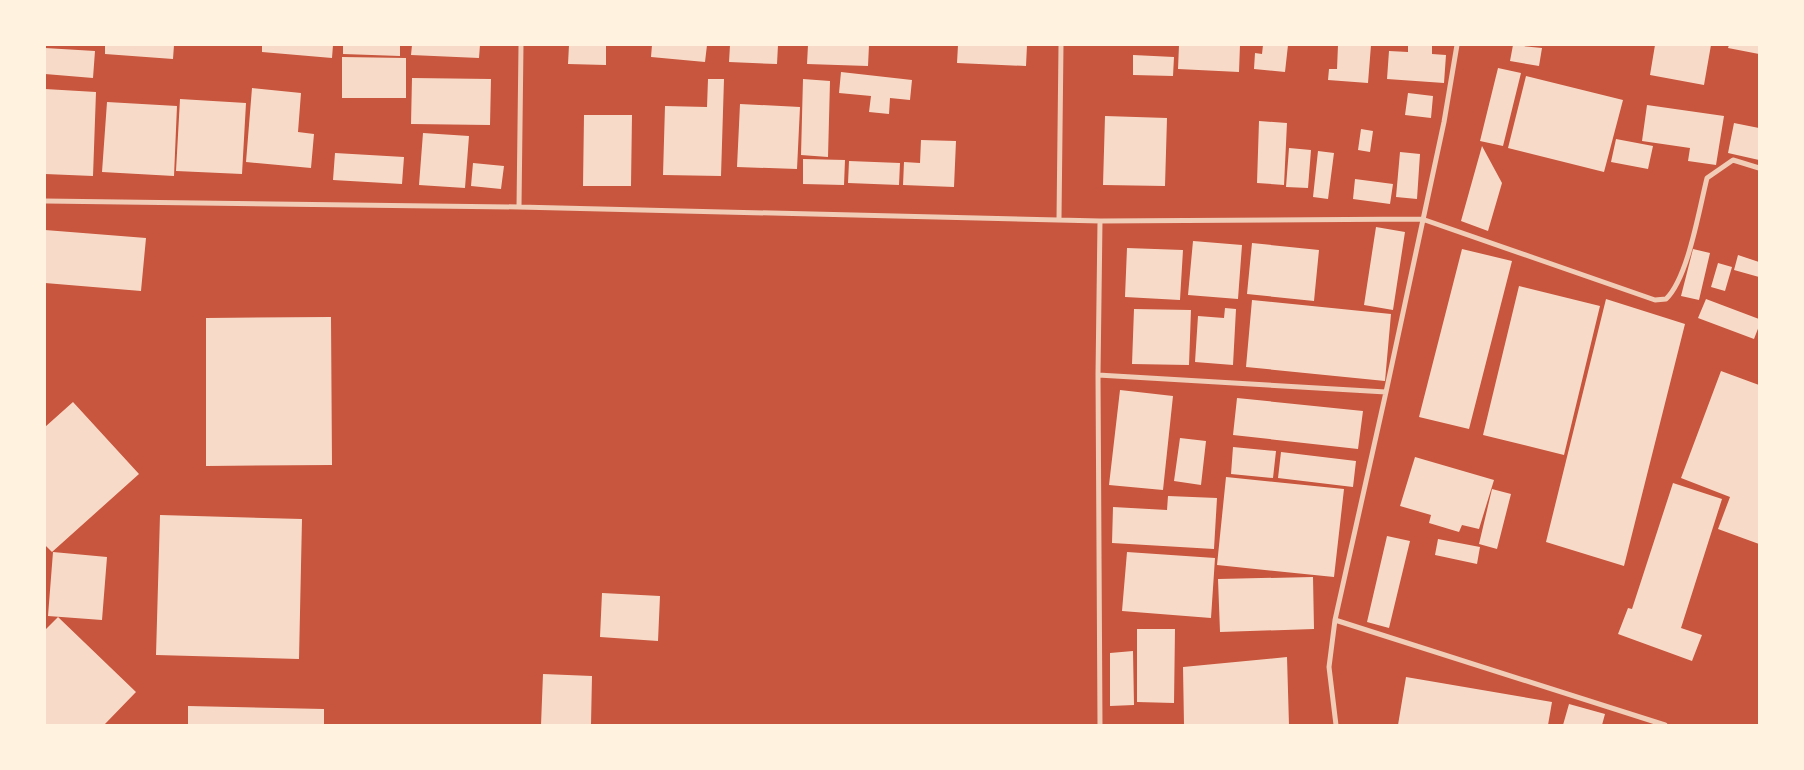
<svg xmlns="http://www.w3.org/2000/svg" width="1804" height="770" font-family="Signika,sans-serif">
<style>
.building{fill:#f7dbc8}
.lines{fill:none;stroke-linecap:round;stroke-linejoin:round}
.minor{stroke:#f1ccb7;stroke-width:5}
</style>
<rect width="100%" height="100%" fill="#c8553d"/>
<path class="building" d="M105 45H174L173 59 105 54Z
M262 45H333L332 58 262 52Z
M343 45H400V56L343 54Z
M412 45H480L479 58 411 55Z
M569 45H606V65L568 64Z
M652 45H707L705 62 651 57Z
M730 45H778L777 64 729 62Z
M808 45H869L868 66 807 64Z
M958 45H1027L1026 66 957 63Z
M1179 45H1240L1239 72 1178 69Z
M1263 45H1288L1285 72 1254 69 1255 53 1262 54Z
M1338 45H1371L1368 83 1328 80 1329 69H1337Z
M1408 45H1432V54L1446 55 1444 83 1387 79 1389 51 1408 52Z
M1513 45 1542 48 1539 66 1510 61Z
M1655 45H1711L1704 85 1650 75Z
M1729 45H1759V54L1728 48Z
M45 48 95 51 93 78 45 74Z
M1133 55 1174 57 1173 76 1133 75Z
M342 57 406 58V98H342Z
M1498 68 1521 73 1503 146 1480 141Z
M841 72 912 80 910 100 890 98 889 114 869 112 871 96 839 93Z
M1526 76 1623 100 1604 172 1508 148Z
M412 78 491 79 490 125 411 124Z
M708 79H724L721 176 663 175 665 106 707 107Z
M803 79 830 81 828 157 801 155Z
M252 88 301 93 298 132 314 134 311 168 246 162Z
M45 89 96 92 93 176 45 174Z
M1408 93 1433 96 1431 118 1405 115Z
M180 99 246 103 242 174 176 171Z
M107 102 177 106 174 176 102 172Z
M740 104 800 107 797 169 737 167Z
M1647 105 1724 116 1716 165 1688 161 1690 148 1642 141Z
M584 115H632L631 186H583Z
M1105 116 1167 118 1165 186 1103 185Z
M1259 121 1287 123 1284 185 1257 183Z
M1734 123 1759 128V160L1728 153Z
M1361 129 1373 131 1370 152 1358 150Z
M423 133 469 136 465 188 419 185Z
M1616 139 1653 146 1648 169 1611 162Z
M921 140 956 141 954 187 903 185 904 162 920 163Z
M1482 146 1502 183 1488 231 1461 221Z
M1289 148 1311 150 1308 188 1286 187Z
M1318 151 1334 153 1328 199 1313 197Z
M1400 152 1420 154 1417 199 1396 197Z
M335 153 404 157 402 184 333 180Z
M803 159 845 160 844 185 803 184Z
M849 161 900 163 899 185 848 183Z
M473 163 504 166 501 189 471 186Z
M1355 179 1393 184 1390 204 1353 199Z
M1376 227 1405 232 1393 310 1364 305Z
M45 230 146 238 141 291 45 283Z
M1193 241 1242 245 1238 299 1188 295Z
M1252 243 1319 250 1314 301 1247 294Z
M1127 248 1183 250 1180 300 1125 297Z
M1462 249 1512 261 1469 429 1419 417Z
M1693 249 1710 253 1699 300 1681 296Z
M1738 255 1759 262V277L1734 270Z
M1718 263 1732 267 1725 291 1711 287Z
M1519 286 1600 306 1564 455 1483 435Z
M1606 299 1685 324 1624 566 1546 542Z
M1706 299 1759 319V326L1754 339 1698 318Z
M1252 300 1391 314 1385 381 1246 367Z
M1225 308 1236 309 1233 365 1195 362 1198 316 1224 318Z
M1134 309 1191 310 1189 365 1132 364Z
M331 317 332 465 206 466V318Z
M1721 371 1759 385V544L1718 529 1730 497 1681 478Z
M1120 390 1173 396 1163 490 1109 485Z
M1237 398 1363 411 1358 449 1233 435Z
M73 402 139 474 52 552 45 545V427Z
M1180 438 1206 441 1201 485 1174 481Z
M1233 447 1276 451 1273 478 1231 474Z
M1281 452 1356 461 1353 487 1278 478Z
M1415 457 1494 480 1479 529 1462 525 1459 532 1429 523 1431 515 1400 506Z
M1226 477 1344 489 1334 577 1217 565Z
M1673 483 1722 499 1681 628 1702 635 1692 661 1618 634 1628 608 1632 609Z
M1492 489 1511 494 1497 549 1479 544Z
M1168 496 1217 498 1214 549 1112 543 1113 507 1167 510Z
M160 515 302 519 299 659 156 655Z
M1387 536 1410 541 1389 628 1367 622Z
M1438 539 1480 547 1477 564 1435 555Z
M53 552 107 557 102 620 48 616Z
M1127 552 1215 558 1211 618 1122 611Z
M1313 577 1314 629 1220 632 1218 579Z
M602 593 660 596 658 641 600 637Z
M58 617 136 692 104 725H45V630Z
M1137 629H1175L1174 703 1137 702Z
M1133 651 1134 705 1110 706V653Z
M1287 657 1289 725H1184L1183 667Z
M543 674 592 676 591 725H541Z
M1406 677 1552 702 1548 725H1398Z
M1569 704 1605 714 1602 725H1563Z
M188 706 324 709V725H188Z"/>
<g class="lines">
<path class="minor" d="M45 201 519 207 1100 221 1422 219 1655 300 1666 299C1688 278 1699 210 1707 178L1733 160 1759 168
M519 207 521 45
M1059 219 1061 45
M1098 375 1386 392
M1335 620 1665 725
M1100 725 1098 375 1100 221
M1336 725 1329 667 1335 620 1386 392 1444 122 1457 45"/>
</g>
<rect width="1804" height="770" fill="none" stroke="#fff3e0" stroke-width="92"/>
</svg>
